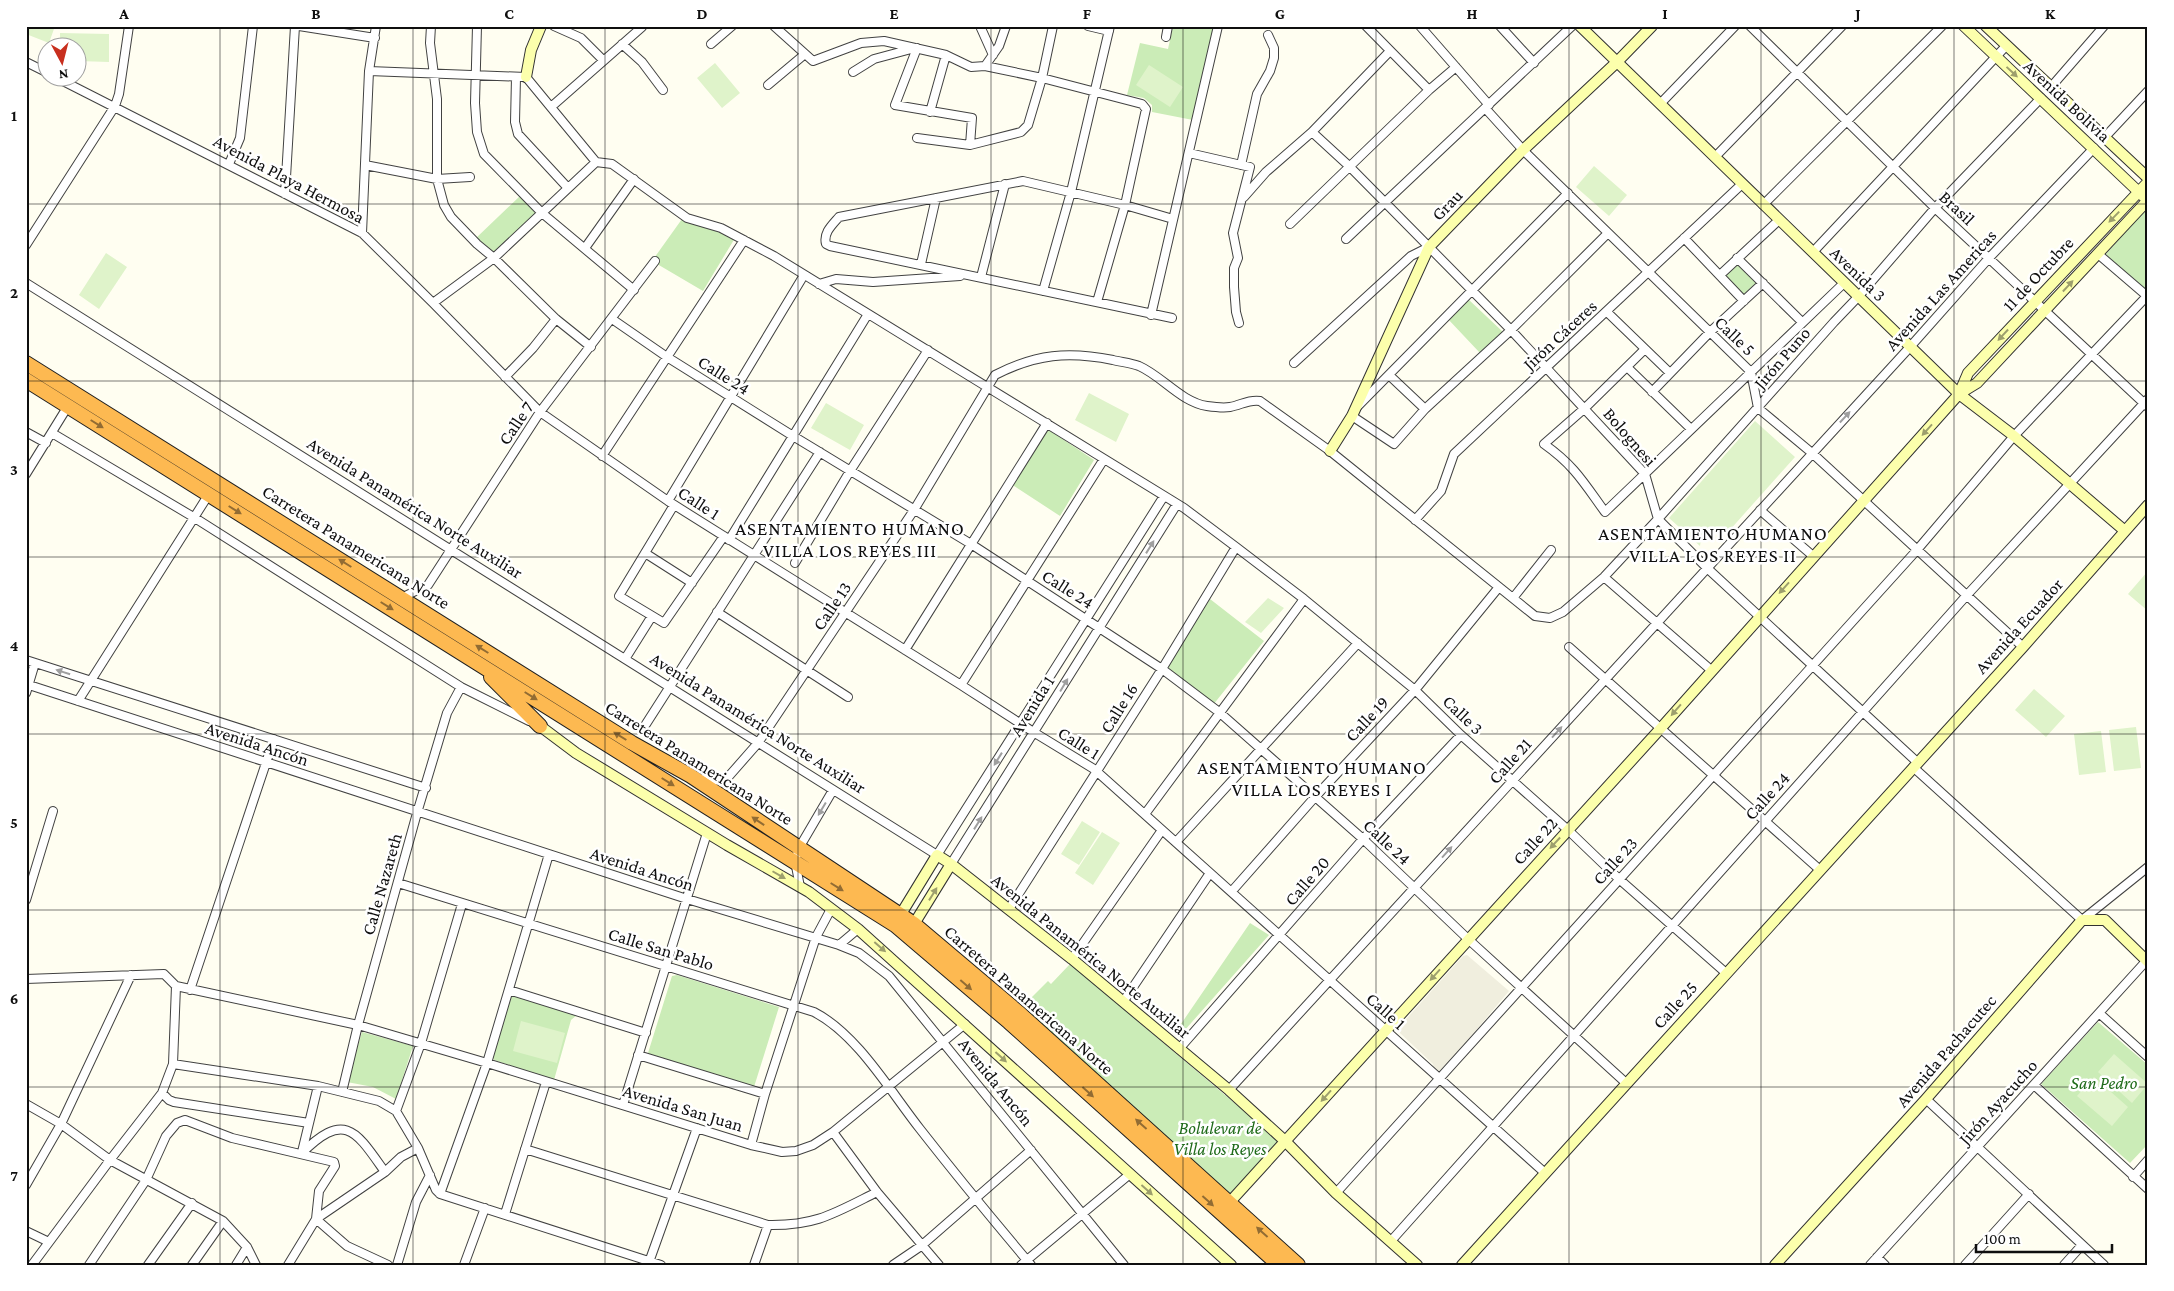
<svg xmlns="http://www.w3.org/2000/svg" width="2174" height="1291" font-family="'Crimson Pro',serif">
<style>
.green{fill:#cbecb7}
.pitch{fill:#dff3ca}
.plaza{fill:#f0eede}
.lines{fill:none;stroke-linecap:round;stroke-linejoin:round}
.street-casing{stroke:#424242;stroke-width:10}
.secondary-casing{stroke:#313131;stroke-width:12}
.highway-casing{stroke:#202020;stroke-width:16}
.street{stroke:#fff;stroke-width:8}
.secondary{stroke:#fcffac;stroke-width:10}
.highway{stroke:#fdb951;stroke-width:14}
.oneway{fill:#9d9f6d}
.oneway2{fill:#9f9f9f}
.oneway3{fill:#926c33}
.grid{fill:none;stroke:#0f0f0f;stroke-width:1;stroke-opacity:0.55}
.labels{text-anchor:middle;dominant-baseline:central;stroke-width:5;stroke-linejoin:round;paint-order:stroke}
.street-label{font-size:18px;fill:#0f0f0f;stroke:#fff}
.park-label{font-size:18px;font-style:italic;fill:#1f6b1a;stroke:#fff}
.neighbourhood-label{font-size:19px;letter-spacing:1px;fill:#0f0f0f;stroke:#fff}
.neatline{fill:none;stroke:#0f0f0f;stroke-width:2}
.grid-label{font-size:16px;text-anchor:middle;font-weight:bold;fill:#0f0f0f}
</style>
<rect width="100%" height="100%" fill="#fffef1"/>
<path class="green" d="M1173 26H1215L1193 120 1152 112V105L1144 98 1127 95 1140 43 1168 49Z
M520 196 536 213 496 252 490 253 475 239Z
M2145 210H2148V289L2145 292 2105 255Z
M682 219 735 238 703 291 652 261Z
M1736 261 1757 282 1743 295 1722 274Z
M1468 299 1503 332 1480 353 1447 318Z
M1046 428 1094 460 1060 516 1011 484Z
M1210 599 1264 641 1213 705 1167 667Z
M1250 923 1269 935 1184 1031 1181 1024Z
M1070 964 1277 1139V1144L1229 1197 1021 1008 1048 981 1051 984Z
M677 975 779 1007 754 1087 651 1056 648 1053 672 976Z
M511 994 577 1015 571 1020 554 1080 494 1060 492 1055Z
M2098 1022 2148 1065V1144L2130 1163 2041 1084Z
M362 1032 413 1046 396 1099 373 1087 347 1082Z"/>
<path class="pitch" d="M26 26H55L49 43 26 34Z
M60 33 109 34V62L78 61V48L60 47Z
M715 63 740 93 722 108 697 78Z
M1149 65 1183 87 1170 107 1136 85Z
M1594 166 1627 195 1609 216 1576 187Z
M106 253 127 267 99 309 79 295Z
M1089 393 1129 414 1116 442 1075 420Z
M826 403 864 425 850 450 811 428Z
M1755 421 1795 457 1728 532 1702 531 1700 546 1669 518Z
M2148 571V611L2128 594Z
M1268 598 1284 608 1261 633 1245 622Z
M2034 689 2065 716 2046 737 2015 710Z
M2136 727 2141 768 2114 771 2109 730Z
M2101 731 2106 772 2079 775 2074 734Z
M1082 821 1100 832 1079 865 1061 854Z
M1102 832 1120 843 1093 885 1075 873Z
M521 1021 565 1033 557 1063 513 1051Z
M2114 1054 2148 1084 2132 1103 2098 1072Z
M2094 1077 2128 1107 2112 1126 2077 1096Z"/>
<path class="plaza" d="M1467 955 1509 991 1440 1073 1434 1069 1433 1064 1400 1033 1399 1027 1463 956Z"/>
<g class="lines">
<g class="street-casing">
<path id="street" d="M299 26 375 38
M431 26 430 43 437 99V179L444 205 451 217 477 244 494 258 556 319 591 347
M477 26 475 103 477 132 484 154 542 213 634 290
M554 26 581 38 603 60
M774 26 813 61 861 43 884 41 946 55 971 67 985 66 1042 78 1142 104 1146 109 1125 205 1097 302
M980 26 993 55
M1088 26 1109 31
M1366 26 1429 90
M1420 26 1489 105
M1500 26 1534 63
M1750 26 1935 208 2148 407
M1166 37 1168 26
M622 44 642 62 663 90
M711 44 732 26
M917 48 895 105 972 118 970 145
M26 62 48 73
M985 66 999 46 1006 26
M369 71 526 77 596 162 612 164 687 218 721 228 774 256 1184 508 1236 547 1304 599 1415 690 1461 735 1568 830 1619 879 1726 973
M853 72 874 59 915 48
M516 77 515 122 518 134 568 188
M57 78 362 233 433 303 540 412 668 501 961 685 1035 733 1094 769 1545 1173
M768 85 805 54
M2051 87 2104 26
M1660 104 1735 26
M551 107 642 27
M1485 108 1523 150 1751 372 1758 408 1812 453 2023 647
M930 112 946 55
M1312 132 1349 166 1511 330 1645 474 1658 519 1707 568 1917 762
M2105 137 2148 91
M917 138 970 145 1021 132 1028 125 1042 78 1053 26
M1189 153 1250 167 1233 233 1238 258 1234 268V287L1236 312 1239 323
M1715 157 1842 26
M229 164 240 138 253 26
M365 165 437 179 470 177
M1241 165 1257 94 1270 71 1274 58V48L1268 35
M285 194 295 26
M1244 197 1266 172 1312 132 1390 51
M1763 205 1942 26
M1290 224 1429 90 1456 67
M362 233 369 71 376 26
M1684 238 1744 301
M1346 239 1572 26
M26 245 115 106 119 94 129 26
M585 248 634 179
M1813 252 2006 46
M2098 254 2147 296
M1737 258 1802 322
M921 264 936 198
M1720 275 1779 220
M981 277 1005 184
M26 283 937 855 1164 496
M819 284 836 279 873 282 960 276
M1043 291 1071 192 1110 26
M433 303 494 258 596 162
M1607 312 1670 373
M1151 315 1218 26
M1172 318 830 246 826 244C823 233 832 225 839 217L1023 181 1125 205 1173 219
M612 319 667 357 793 436 971 544 1162 669 1219 712 1363 839 1468 939 1626 1083
M1645 349 1585 408 1544 444C1575 466 1584 483 1605 512L1844 283
M1294 363 1411 256 1429 247
M1627 367 1691 429
M1389 375 1425 409
M505 377 533 348 556 319
M1652 392 1710 332 1763 283
M1358 406 1568 193
M1352 416 1394 444 1425 409 1511 330 1608 233
M26 432 46 443
M52 433 195 518 461 687 529 721
M602 456 744 240
M26 474 68 406
M668 501 804 275
M674 505 619 596 664 623 724 536
M1760 510 1813 556
M1415 520 1441 491 1454 454 1742 184
M729 540 868 314
M645 553 692 583
M795 563 850 471 928 350
M1604 577 1711 670
M401 598 428 585 540 412 655 261
M1513 598 1551 550
M717 612 848 697
M1569 647 1820 870
M905 650 1047 423
M625 659 652 616
M26 660 426 788
M26 684 687 899 839 945 859 953 889 976 1124 1265
M961 685 1104 459
M26 693 35 663
M78 701 209 494
M646 724 820 452
M1913 767 2082 920 2148 867
M703 779C712 782 721 781 729 776L758 743 914 510 995 375C1036 354 1068 351 1113 360 1121 362 1131 363 1139 366 1162 376 1181 402 1207 406 1214 407 1224 408 1230 407 1241 405 1249 399 1260 401L1330 451 1535 616 1550 618 1563 612 1604 577 1658 519 1834 322 1858 297 1935 208 2041 98
M1145 814 1304 599
M1176 842 1358 643
M951 864 1177 504
M398 883 814 1012C857 1034 890 1091 920 1129 956 1175 993 1220 1031 1265
M800 887 795 861 799 848 833 790
M1232 891 1315 797 1415 690 1499 587
M26 900 53 811
M1009 909 1162 669 1236 547
M839 945 858 929
M1072 959 1162 830
M26 979 164 974 176 986 358 1025 487 1063 751 1145 782 1152 796 1151 813 1145 833 1132 965 1024
M190 990 274 739
M509 990 646 1033
M1123 1002 1210 873
M2099 1013 2148 1057
M1179 1049 1363 839 1461 735
M638 1055 765 1094
M173 1064 318 1086 379 1101 396 1111 418 1148 436 1190 440 1194 661 1265
M2034 1085 2148 1189
M1229 1090 1910 347 1989 258 2094 148
M342 1092 358 1025 417 813 447 713 461 687
M162 1093 169 1100 174 1102 309 1123
M1926 1099 2104 1265
M26 1104 61 1124 110 1160 223 1221 247 1247 256 1265
M623 1105 707 833
M396 1111 421 1043 462 904
M833 1132 877 1192 939 1265
M751 1145 765 1094 816 937 831 909
M525 1149 768 1225C816 1226 835 1213 877 1192
M302 1152 318 1086
M301 1154C345 1110 356 1131 385 1172
M2133 1177 2148 1160
M26 1185 61 1124 131 975
M1336 1193 1917 550 2014 436 2148 295
M440 1194 487 1063 549 854
M505 1214 546 1082
M26 1231 49 1242
M1391 1241 1967 595 2148 399
M1877 1257 1885 1265
M32 1265 110 1160 162 1093 173 1064 176 986
M89 1265 146 1180 166 1136 177 1123 185 1120 232 1138 334 1162 335 1166 319 1191 316 1219 288 1265
M148 1265 192 1203
M192 1265 223 1221
M236 1265 247 1247
M388 1265 347 1246 316 1219 385 1172 401 1157 418 1148
M397 1265 416 1202 430 1175
M464 1265 485 1208
M648 1265 697 1128
M754 1265 768 1225
M893 1265 921 1246 1031 1150
M1021 1265 1130 1174
M1870 1265 2148 959
M1965 1265 2029 1194
M2064 1265 2082 1245"/>
</g>
<g class="secondary-casing">
<path id="secondary" d="M1580 26 1959 394 2014 436 2125 531
M1964 26 2143 196
M1986 26 2148 178
M526 77 531 50 541 26
M1959 394 1968 373 2148 182
M1330 451 1352 416 1429 247 1523 150 1617 62 1652 26
M540 726 576 753 727 845 809 892 858 929 1231 1265
M901 914 937 855 951 864 1072 959 1229 1090 1285 1141 1336 1193 1417 1265
M914 924 951 864
M1229 1203 1661 728 1959 394 1977 383 2148 200
M1462 1265 2023 647 2148 505
M1775 1265 1926 1099 2082 920H2105L2148 962"/>
</g>
<g class="highway-casing">
<path id="highway" d="M26 363 632 743 691 776 914 924 1018 1012 1298 1265
M26 380 895 925 1009 1022 1279 1265
M491 677 540 726"/>
</g>
<use href="#street" class="street"/>
<use href="#secondary" class="secondary"/>
<use href="#highway" class="highway"/>
</g>
<defs><path id="oneway-solid" d="M-6-.8H1V-3.2L6.5 0L1 3.2V.8H-6Z" transform="scale(1.25)"/></defs>
<g class="oneway">
<use href="#oneway-solid" transform="translate(2012 72) rotate(43)"/>
<use href="#oneway-solid" transform="translate(2114 217) rotate(134)"/>
<use href="#oneway-solid" transform="translate(2068 286) rotate(-47)"/>
<use href="#oneway-solid" transform="translate(2003 335) rotate(133)"/>
<use href="#oneway-solid" transform="translate(1927 430) rotate(132)"/>
<use href="#oneway-solid" transform="translate(1784 588) rotate(132)"/>
<use href="#oneway-solid" transform="translate(1676 710) rotate(131)"/>
<use href="#oneway-solid" transform="translate(1555 843) rotate(133)"/>
<use href="#oneway-solid" transform="translate(779 875) rotate(30)"/>
<use href="#oneway-solid" transform="translate(933 894) rotate(-58)"/>
<use href="#oneway-solid" transform="translate(880 947) rotate(41)"/>
<use href="#oneway-solid" transform="translate(1435 975) rotate(132)"/>
<use href="#oneway-solid" transform="translate(1001 1057) rotate(42)"/>
<use href="#oneway-solid" transform="translate(1326 1096) rotate(132)"/>
<use href="#oneway-solid" transform="translate(1147 1190) rotate(42)"/>
</g>
<g class="oneway2">
<use href="#oneway-solid" transform="translate(1845 417) rotate(-47)"/>
<use href="#oneway-solid" transform="translate(1150 547) rotate(-58)"/>
<use href="#oneway-solid" transform="translate(63 672) rotate(-162)"/>
<use href="#oneway-solid" transform="translate(1064 685) rotate(-59)"/>
<use href="#oneway-solid" transform="translate(1557 732) rotate(-48)"/>
<use href="#oneway-solid" transform="translate(998 759) rotate(122)"/>
<use href="#oneway-solid" transform="translate(822 809) rotate(121)"/>
<use href="#oneway-solid" transform="translate(978 823) rotate(-58)"/>
<use href="#oneway-solid" transform="translate(1447 852) rotate(-48)"/>
</g>
<g class="oneway3">
<use href="#oneway-solid" transform="translate(97 424) rotate(32)"/>
<use href="#oneway-solid" transform="translate(235 510) rotate(32)"/>
<use href="#oneway-solid" transform="translate(345 563) rotate(-148)"/>
<use href="#oneway-solid" transform="translate(387 606) rotate(32)"/>
<use href="#oneway-solid" transform="translate(482 649) rotate(-148)"/>
<use href="#oneway-solid" transform="translate(531 696) rotate(32)"/>
<use href="#oneway-solid" transform="translate(620 736) rotate(-148)"/>
<use href="#oneway-solid" transform="translate(668 782) rotate(32)"/>
<use href="#oneway-solid" transform="translate(758 821) rotate(-146)"/>
<use href="#oneway-solid" transform="translate(837 887) rotate(32)"/>
<use href="#oneway-solid" transform="translate(966 985) rotate(41)"/>
<use href="#oneway-solid" transform="translate(1088 1092) rotate(42)"/>
<use href="#oneway-solid" transform="translate(1141 1124) rotate(-138)"/>
<use href="#oneway-solid" transform="translate(1208 1201) rotate(42)"/>
<use href="#oneway-solid" transform="translate(1262 1232) rotate(-138)"/>
</g>
<path class="grid" d="M220 26V1265M413 26V1265M605 26V1265M798 26V1265M991 26V1265M1183 26V1265M1376 26V1265M1569 26V1265M1761 26V1265M1954 26V1265M26 204H2148M26 381H2148M26 557H2148M26 734H2148M26 910H2148M26 1087H2148"/>
<g class="labels">
<g class="street-label">
<text transform="translate(2067 101) rotate(43)">Avenida Bolivia</text>
<text transform="translate(289 179) rotate(28)">Avenida Playa Hermosa</text>
<text transform="translate(1447 205) rotate(-46)">Grau</text>
<text transform="translate(1957 208) rotate(43)">Brasil</text>
<text transform="translate(1858 274) rotate(44)">Avenida 3</text>
<text transform="translate(2038 274) rotate(-47)">11 de Octubre</text>
<text transform="translate(1941 290) rotate(-48)">Avenida Las Americas</text>
<text transform="translate(1560 335) rotate(-43)">Jirón Cáceres</text>
<text transform="translate(1735 336) rotate(44)">Calle 5</text>
<text transform="translate(1782 358) rotate(-49)">Jirón Puno</text>
<text transform="translate(724 375) rotate(32)">Calle 24</text>
<text transform="translate(516 423) rotate(-56)">Calle 7</text>
<text transform="translate(1630 437) rotate(49)">Bolognesi</text>
<text transform="translate(699 503) rotate(33)">Calle 1</text>
<text transform="translate(415 508) rotate(32)">Avenida Panamérica Norte Auxiliar</text>
<text transform="translate(356 547) rotate(32)">Carretera Panamericana Norte</text>
<text transform="translate(1068 589) rotate(32)">Calle 24</text>
<text transform="translate(832 606) rotate(-56)">Calle 13</text>
<text transform="translate(2019 626) rotate(-48)">Avenida Ecuador</text>
<text transform="translate(1032 706) rotate(-58)">Avenida 1</text>
<text transform="translate(1119 708) rotate(-58)">Calle 16</text>
<text transform="translate(1463 715) rotate(44)">Calle 3</text>
<text transform="translate(1367 719) rotate(-47)">Calle 19</text>
<text transform="translate(758 723) rotate(32)">Avenida Panamérica Norte Auxiliar</text>
<text transform="translate(1079 743) rotate(32)">Calle 1</text>
<text transform="translate(257 744) rotate(18)">Avenida Ancón</text>
<text transform="translate(1510 761) rotate(-48)">Calle 21</text>
<text transform="translate(699 763) rotate(32)">Carretera Panamericana Norte</text>
<text transform="translate(1767 796) rotate(-48)">Calle 24</text>
<text transform="translate(1535 841) rotate(-48)">Calle 22</text>
<text transform="translate(1387 842) rotate(43)">Calle 24</text>
<text transform="translate(1615 861) rotate(-48)">Calle 23</text>
<text transform="translate(642 869) rotate(18)">Avenida Ancón</text>
<text transform="translate(1307 881) rotate(-49)">Calle 20</text>
<text transform="translate(382 884) rotate(-74)">Calle Nazareth</text>
<text transform="translate(661 949) rotate(17)">Calle San Pablo</text>
<text transform="translate(1091 956) rotate(39)">Avenida Panamérica Norte Auxiliar</text>
<text transform="translate(1029 1000) rotate(41)">Carretera Panamericana Norte</text>
<text transform="translate(1675 1005) rotate(-48)">Calle 25</text>
<text transform="translate(1386 1011) rotate(42)">Calle 1</text>
<text transform="translate(1946 1051) rotate(-49)">Avenida Pachacutec</text>
<text transform="translate(996 1082) rotate(51)">Avenida Ancón</text>
<text transform="translate(1998 1102) rotate(-48)">Jirón Ayacucho</text>
<text transform="translate(683 1108) rotate(17)">Avenida San Juan</text>
</g>
<g class="park-label">
<text x="2104" y="1083">San Pedro</text>
<text x="1220" y="1128">Bolulevar de<tspan x="1220" dy="21">Villa los Reyes</tspan></text>
</g>
<g class="neighbourhood-label">
<text x="850" y="528">ASENTAMIENTO HUMANO<tspan x="850" dy="22">VILLA LOS REYES III</tspan></text>
<text x="1713" y="533">ASENTAMIENTO HUMANO<tspan x="1713" dy="22">VILLA LOS REYES II</tspan></text>
<text x="1312" y="767">ASENTAMIENTO HUMANO<tspan x="1312" dy="22">VILLA LOS REYES I</tspan></text>
</g>
</g>
<rect width="2174" height="1291" fill="none" stroke="#ffffff" stroke-width="55"/>
<g transform="translate(62 62) rotate(173)"><circle r="24" fill="#ffffff" stroke="#9f9f9f"/>
<path d="M0-4L9 19L0 12L-9 19Z" fill="#c82f1e"/>
<text y="-8" font-size="14" font-weight="bold" text-anchor="middle" fill="#0f0f0f">N</text>
</g>
<path d="M1976 1244v8h136v-8" fill="none" stroke="#0f0f0f" stroke-width="2.5"/>
<text x="1984" y="1244" font-size="15" fill="#0f0f0f" stroke="#ffffff" stroke-width="4" paint-order="stroke">100 m</text>
<rect x="28" y="28" width="2118" height="1236" class="neatline"/>
<g class="grid-label">
<text x="124" y="19">A</text>
<text x="316" y="19">B</text>
<text x="509" y="19">C</text>
<text x="702" y="19">D</text>
<text x="894" y="19">E</text>
<text x="1087" y="19">F</text>
<text x="1280" y="19">G</text>
<text x="1472" y="19">H</text>
<text x="1665" y="19">I</text>
<text x="1858" y="19">J</text>
<text x="2050" y="19">K</text>
<text x="14" y="121">1</text>
<text x="14" y="298">2</text>
<text x="14" y="475">3</text>
<text x="14" y="651">4</text>
<text x="14" y="828">5</text>
<text x="14" y="1004">6</text>
<text x="14" y="1181">7</text>
</g>
</svg>
